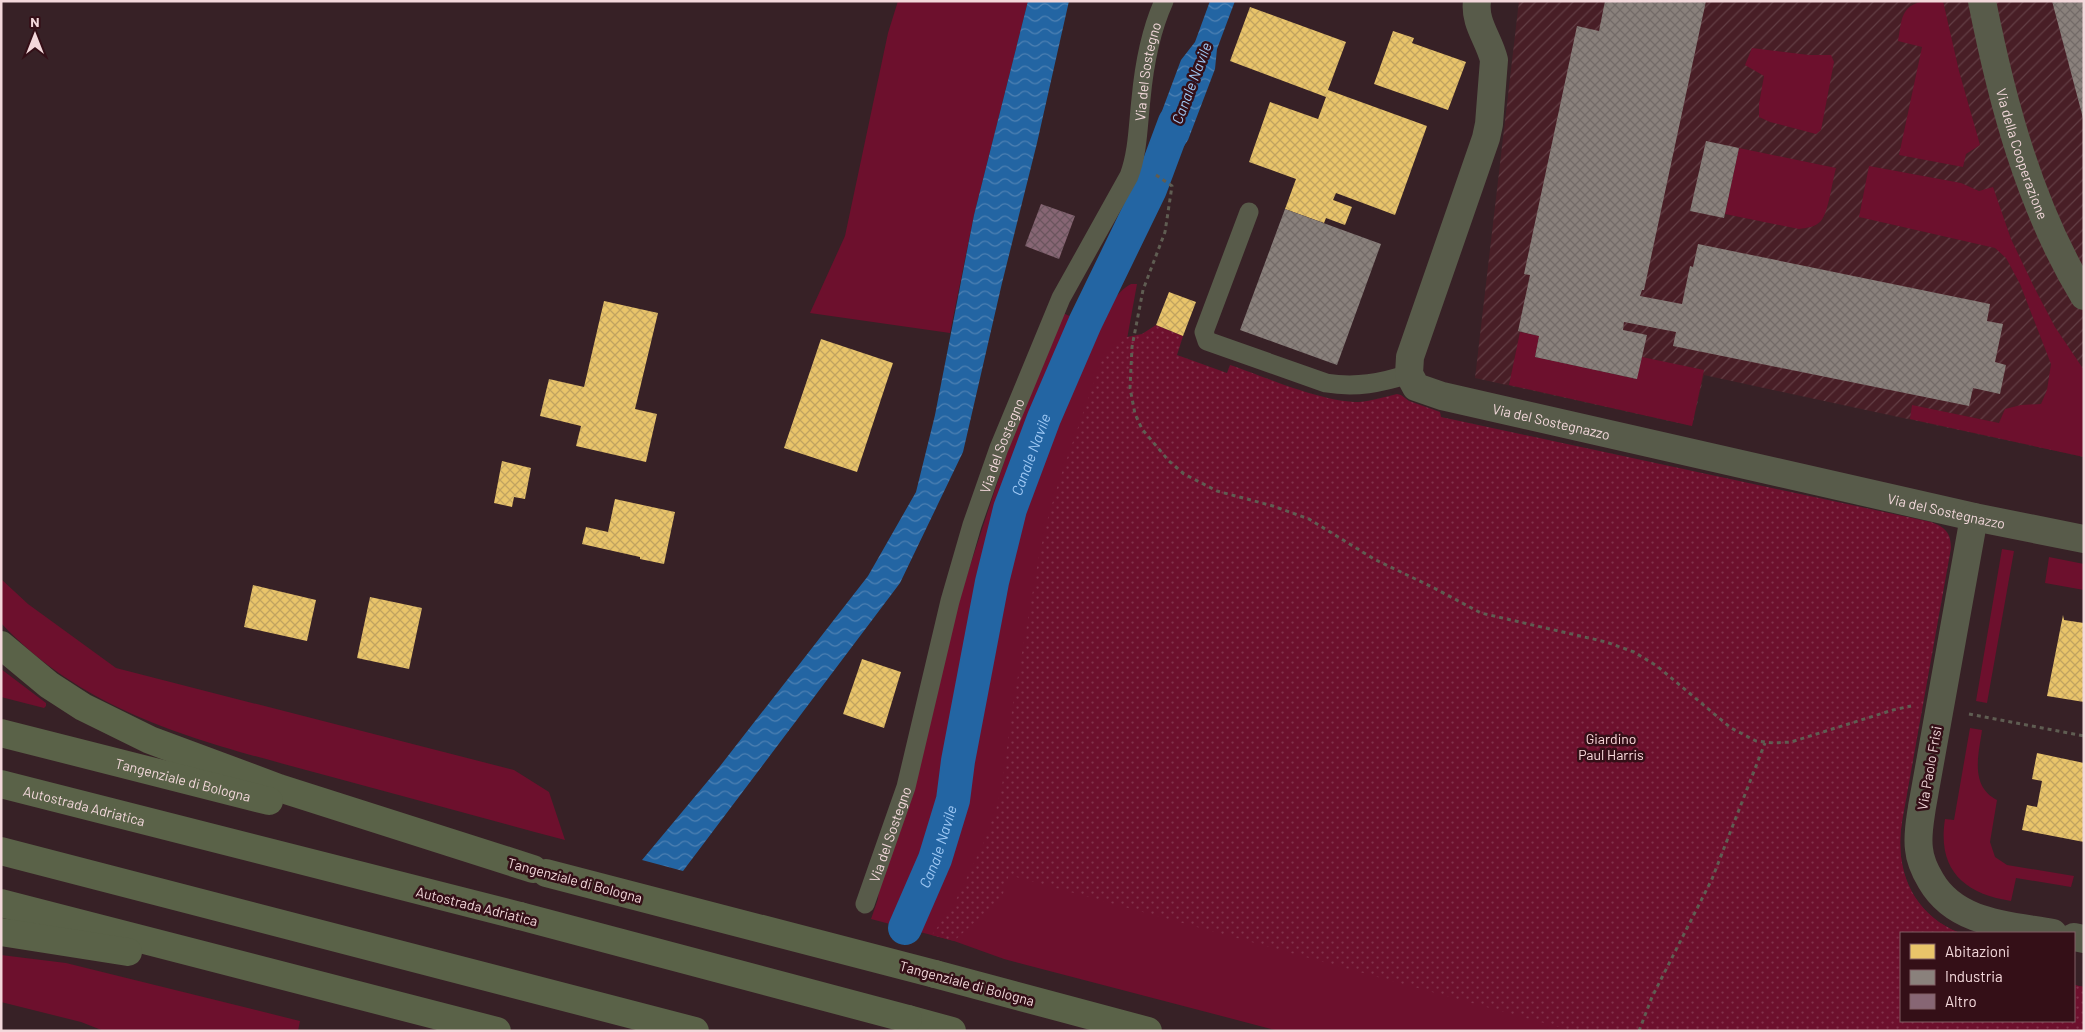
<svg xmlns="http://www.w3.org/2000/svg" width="2085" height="1032" font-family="Barlow,sans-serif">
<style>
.industrial{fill:url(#industrial-furrows)}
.grass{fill:#6d102d}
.park{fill:url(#park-dots)}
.water{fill:url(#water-waves)}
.homes{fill:url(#homes-cross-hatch)}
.industry{fill:url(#industry-cross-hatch)}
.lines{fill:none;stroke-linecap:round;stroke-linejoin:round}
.canal{stroke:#2365a3;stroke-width:34}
.building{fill:url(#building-cross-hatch)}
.path{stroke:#5f5d52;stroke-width:3;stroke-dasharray:4 4;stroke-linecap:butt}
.service{stroke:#585b4a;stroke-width:19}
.minor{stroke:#585b4a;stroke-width:28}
.motorway{stroke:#5a6248;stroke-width:28}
.motorway-bridge{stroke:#5a6248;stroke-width:28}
.labels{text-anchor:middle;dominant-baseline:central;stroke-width:5;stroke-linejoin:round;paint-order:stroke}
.street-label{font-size:14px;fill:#f3d8db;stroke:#340f17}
.park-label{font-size:14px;fill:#fcdadd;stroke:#340f17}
.water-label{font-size:15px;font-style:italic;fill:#9fc8f4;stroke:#340f17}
</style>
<defs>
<pattern id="industrial-furrows" width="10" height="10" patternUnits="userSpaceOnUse" patternTransform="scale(1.25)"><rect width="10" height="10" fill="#481e26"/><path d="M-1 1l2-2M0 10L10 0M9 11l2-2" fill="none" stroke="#633e45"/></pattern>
<pattern id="park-dots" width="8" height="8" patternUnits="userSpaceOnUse" patternTransform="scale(1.25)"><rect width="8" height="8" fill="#6d102d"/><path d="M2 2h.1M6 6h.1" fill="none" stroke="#82324b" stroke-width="1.8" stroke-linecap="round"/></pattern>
<pattern id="water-waves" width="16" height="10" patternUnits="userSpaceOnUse" patternTransform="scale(1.25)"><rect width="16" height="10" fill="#2365a3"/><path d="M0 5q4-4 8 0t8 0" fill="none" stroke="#4e81b3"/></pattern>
<pattern id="homes-cross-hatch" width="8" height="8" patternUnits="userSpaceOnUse" patternTransform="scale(1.25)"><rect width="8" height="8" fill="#e9c46a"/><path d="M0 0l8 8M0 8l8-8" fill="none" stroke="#c1a360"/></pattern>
<pattern id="industry-cross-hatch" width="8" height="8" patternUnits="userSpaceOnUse" patternTransform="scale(1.25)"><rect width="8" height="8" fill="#8a817c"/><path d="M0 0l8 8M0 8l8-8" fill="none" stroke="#736b68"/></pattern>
<pattern id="building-cross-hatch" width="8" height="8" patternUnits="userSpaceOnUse" patternTransform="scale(1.25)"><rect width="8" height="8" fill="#876674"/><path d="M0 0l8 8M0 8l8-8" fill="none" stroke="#6b555e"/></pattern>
</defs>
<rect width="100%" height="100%" fill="#372126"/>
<path class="industrial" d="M1519 1H2084V457L1704 375 1692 426 1475 378Z"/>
<path class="grass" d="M898 1H1028L974 215 950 333 810 313 845 236 888 33Z
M1925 1H1943L1959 71 1980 145 1966 154 1963 167 1899 155 1922 47 1898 41C1902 20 1900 5 1925 1Z
M1752 48 1809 55H1831L1834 62 1821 130 1816 134 1770 122 1759 117V104L1764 76 1745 65Z
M1739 148 1836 168C1832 182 1829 211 1821 221 1815 227 1807 228 1799 229L1725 214Z
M1869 166 1961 183 1979 191 1993 187 2011 239 2034 287 2055 327 2084 370V457L1910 419 1912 405 1999 423 2005 409 2021 405 2041 404 2047 390 2051 364 2020 284 2006 258 1995 248 1859 217Z
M1131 284H1137L1125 350 1902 822C1894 870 1913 915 1960 933H1901V1021H2074V985L2084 987V1031H1279L1004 959 954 941 871 919 878 899 879 886 933 712 953 623 965 581 1009 447 1063 313 1098 329C1107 312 1114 293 1131 284Z
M1520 332 1539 336 1535 357 1636 379 1642 357 1704 370 1692 426 1509 385Z
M2002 549 2014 551 1987 703 1976 701Z
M2049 557 2084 564V590L2045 583Z
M1 579 28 604 116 668 514 770 549 792 565 840C487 819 409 798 332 777 211 744 90 718 1 623Z
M1 669 46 703V706L44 708 1 697Z
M1970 728 1982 730C1979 753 1969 786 1997 800L1990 842 1995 857 2007 865 2074 876 2071 887 2016 878 2011 901C1964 894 1937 870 1945 819L1954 820Z
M1 955 66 963 300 1021 298 1031H104L81 1022 1 1002Z"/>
<path class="park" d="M1156 325 1183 336 1177 355 1227 373 1230 365C1265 377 1322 402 1359 402 1372 401 1384 397 1397 394L1401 395 1409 401 1440 412 1441 417 1931 522C1945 527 1951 533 1951 548L1902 822C1894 870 1913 915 1960 933H1901V1021H2074V985L2084 987V1031H1573L1009 875 1002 897 954 941 932 935 954 904 984 842 996 809 1002 786 1012 710 1039 556 1048 518 1059 481 1103 357 1127 337 1142 334Z"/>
<path class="water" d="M1028 1H1069L1037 143 1002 283 963 452 900 583 683 871 642 860 717 770 868 576 916 492 935 415 974 215Z
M1210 1H1235L1217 49 1215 69 1188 140 1180 152 1171 175 1148 158 1156 141 1159 119 1181 60 1195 42Z"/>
<path class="homes" d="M1250 7 1346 42 1328 90 1427 126 1395 215 1336 193 1333 200 1352 207 1345 225 1326 218 1324 223 1285 209 1296 179 1249 162 1270 102 1318 119 1326 97 1230 61Z
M1393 31 1414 38 1412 43 1466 62 1448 110 1374 84Z
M1169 292 1196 302 1183 336 1156 325Z
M604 301 658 313 635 409 657 414 646 462 576 446 581 426 540 416 549 379 584 387Z
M821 339 893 363 857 472 784 448Z
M502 461 531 468 525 499 514 497 512 507 494 503Z
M615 499 675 512 664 564 640 559V557L582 544 586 527 608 532Z
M253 585 316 600 307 641 244 627Z
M370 597 422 608 409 669 357 658Z
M2063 615 2064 620 2084 623V702L2047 696Z
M862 659 901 672 884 728 843 714Z
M2037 753 2084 763V842L2022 830 2027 805 2037 807 2042 781 2032 779Z"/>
<path class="industry" d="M1605 1H1706L1644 290H1642L1640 296 1682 304 1690 266 1693 267 1698 244 1990 304 1987 321 2003 324 1995 362 2006 365 2000 394 1973 388 1969 406 1673 346 1676 332 1624 322 1623 330 1647 335 1637 379 1535 357 1539 336 1518 331 1530 275 1524 274 1577 26 1599 31Z
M2052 1H2084V118H2083Z
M1706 141 1739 148 1724 218 1690 211Z
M1285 209 1381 244 1337 365 1240 330Z"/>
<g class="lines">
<path class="canal" id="s1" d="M905 928 935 859 953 800 958 761 992 582 1010 509 1044 418 1085 323 1150 189 1175 122"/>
</g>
<path class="building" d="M1041 204 1075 216 1059 259 1025 246Z"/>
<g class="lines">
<path class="path" d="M1156 175 1172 186 1165 232 1143 290 1132 347 1130 388 1135 414 1142 429 1169 461 1184 474 1217 491 1273 506 1309 519 1374 559 1434 588 1481 613 1606 642 1634 652 1657 666 1731 728 1756 741 1774 743 1791 742 1893 710 1911 706
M1969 714 2084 736
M1639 1031 1652 997 1712 879 1765 743"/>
<g class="service">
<path d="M1249 212 1204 332 1207 341 1326 383C1356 388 1381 383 1409 374"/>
<path id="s2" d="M865 904 906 787 950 601 972 525 999 448 1061 298 1129 176C1138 152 1138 125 1141 99 1144 66 1150 32 1164 1"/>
</g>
<g class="minor">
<path id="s3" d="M1477 1C1474 23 1489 39 1494 60L1489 124 1486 138 1410 357 1409 374 1416 387 1442 396 1974 517 2084 539"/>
<path id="s4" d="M1982 1C2002 102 2030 207 2084 296"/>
<path d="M1974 517 1922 807C1920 821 1917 835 1919 849 1920 861 1925 871 1931 881 1956 924 2009 925 2053 933"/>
<path d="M2074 937 2084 939"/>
</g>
<g class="motorway">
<path d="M1 645 49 685 83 707 150 740 279 788 533 869"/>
<path id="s5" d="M1 733 269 801"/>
<path id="s6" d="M1 784 520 916"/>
<path d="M1 851 695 1031"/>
<path d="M1 903 497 1031"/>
<path d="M1 932 128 952"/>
<path d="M935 974 1148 1031"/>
<path d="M908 1019 952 1031"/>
</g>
<path class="motorway-bridge" d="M546 873 935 974
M520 916 908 1019"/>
</g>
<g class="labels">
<g class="street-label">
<text stroke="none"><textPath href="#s2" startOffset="884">Via del Sostegno</textPath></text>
<text stroke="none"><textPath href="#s4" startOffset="158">Via della Cooperazione</textPath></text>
<text stroke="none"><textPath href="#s3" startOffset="544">Via del Sostegnazzo</textPath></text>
<text stroke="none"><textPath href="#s2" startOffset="479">Via del Sostegno</textPath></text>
<text stroke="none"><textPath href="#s3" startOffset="949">Via del Sostegnazzo</textPath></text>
<text transform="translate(1929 768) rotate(-80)">Via Paolo Frisi</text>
<text stroke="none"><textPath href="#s5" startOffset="188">Tangenziale di Bologna</textPath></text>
<text stroke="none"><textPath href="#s6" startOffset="86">Autostrada Adriatica</textPath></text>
<text stroke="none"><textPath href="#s2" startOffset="74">Via del Sostegno</textPath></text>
<text transform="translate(575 880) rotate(15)">Tangenziale di Bologna</text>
<text transform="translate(477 906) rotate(14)">Autostrada Adriatica</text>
<text transform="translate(967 983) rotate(15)">Tangenziale di Bologna</text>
</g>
<g class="park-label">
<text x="1611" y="738">Giardino<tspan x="1611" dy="16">Paul Harris</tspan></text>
</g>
<g class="water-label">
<text transform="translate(1191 83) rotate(-69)">Canale Navile</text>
<text stroke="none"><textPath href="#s1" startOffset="492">Canale Navile</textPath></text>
<text stroke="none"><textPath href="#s1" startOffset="88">Canale Navile</textPath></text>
</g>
</g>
<rect width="2085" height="1032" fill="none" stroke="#f3d8db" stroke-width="5"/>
<rect x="1900" y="932" width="175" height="90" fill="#340f17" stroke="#805f65"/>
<rect x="1910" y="944" width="25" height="15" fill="#e9c46a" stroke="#805f65"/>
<text x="1945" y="957" font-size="15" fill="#f3d8db">Abitazioni</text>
<rect x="1910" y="970" width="25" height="15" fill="#8a817c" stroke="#805f65"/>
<text x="1945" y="982" font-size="15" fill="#f3d8db">Industria</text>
<rect x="1910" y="994" width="25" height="15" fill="#876674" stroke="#805f65"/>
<text x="1945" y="1007" font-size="15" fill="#f3d8db">Altro</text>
<g transform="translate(35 35)" stroke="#340f17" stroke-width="4" paint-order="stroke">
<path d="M0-4L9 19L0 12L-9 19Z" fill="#f3d8db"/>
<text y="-8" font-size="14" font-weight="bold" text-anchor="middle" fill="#f3d8db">N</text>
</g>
</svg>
